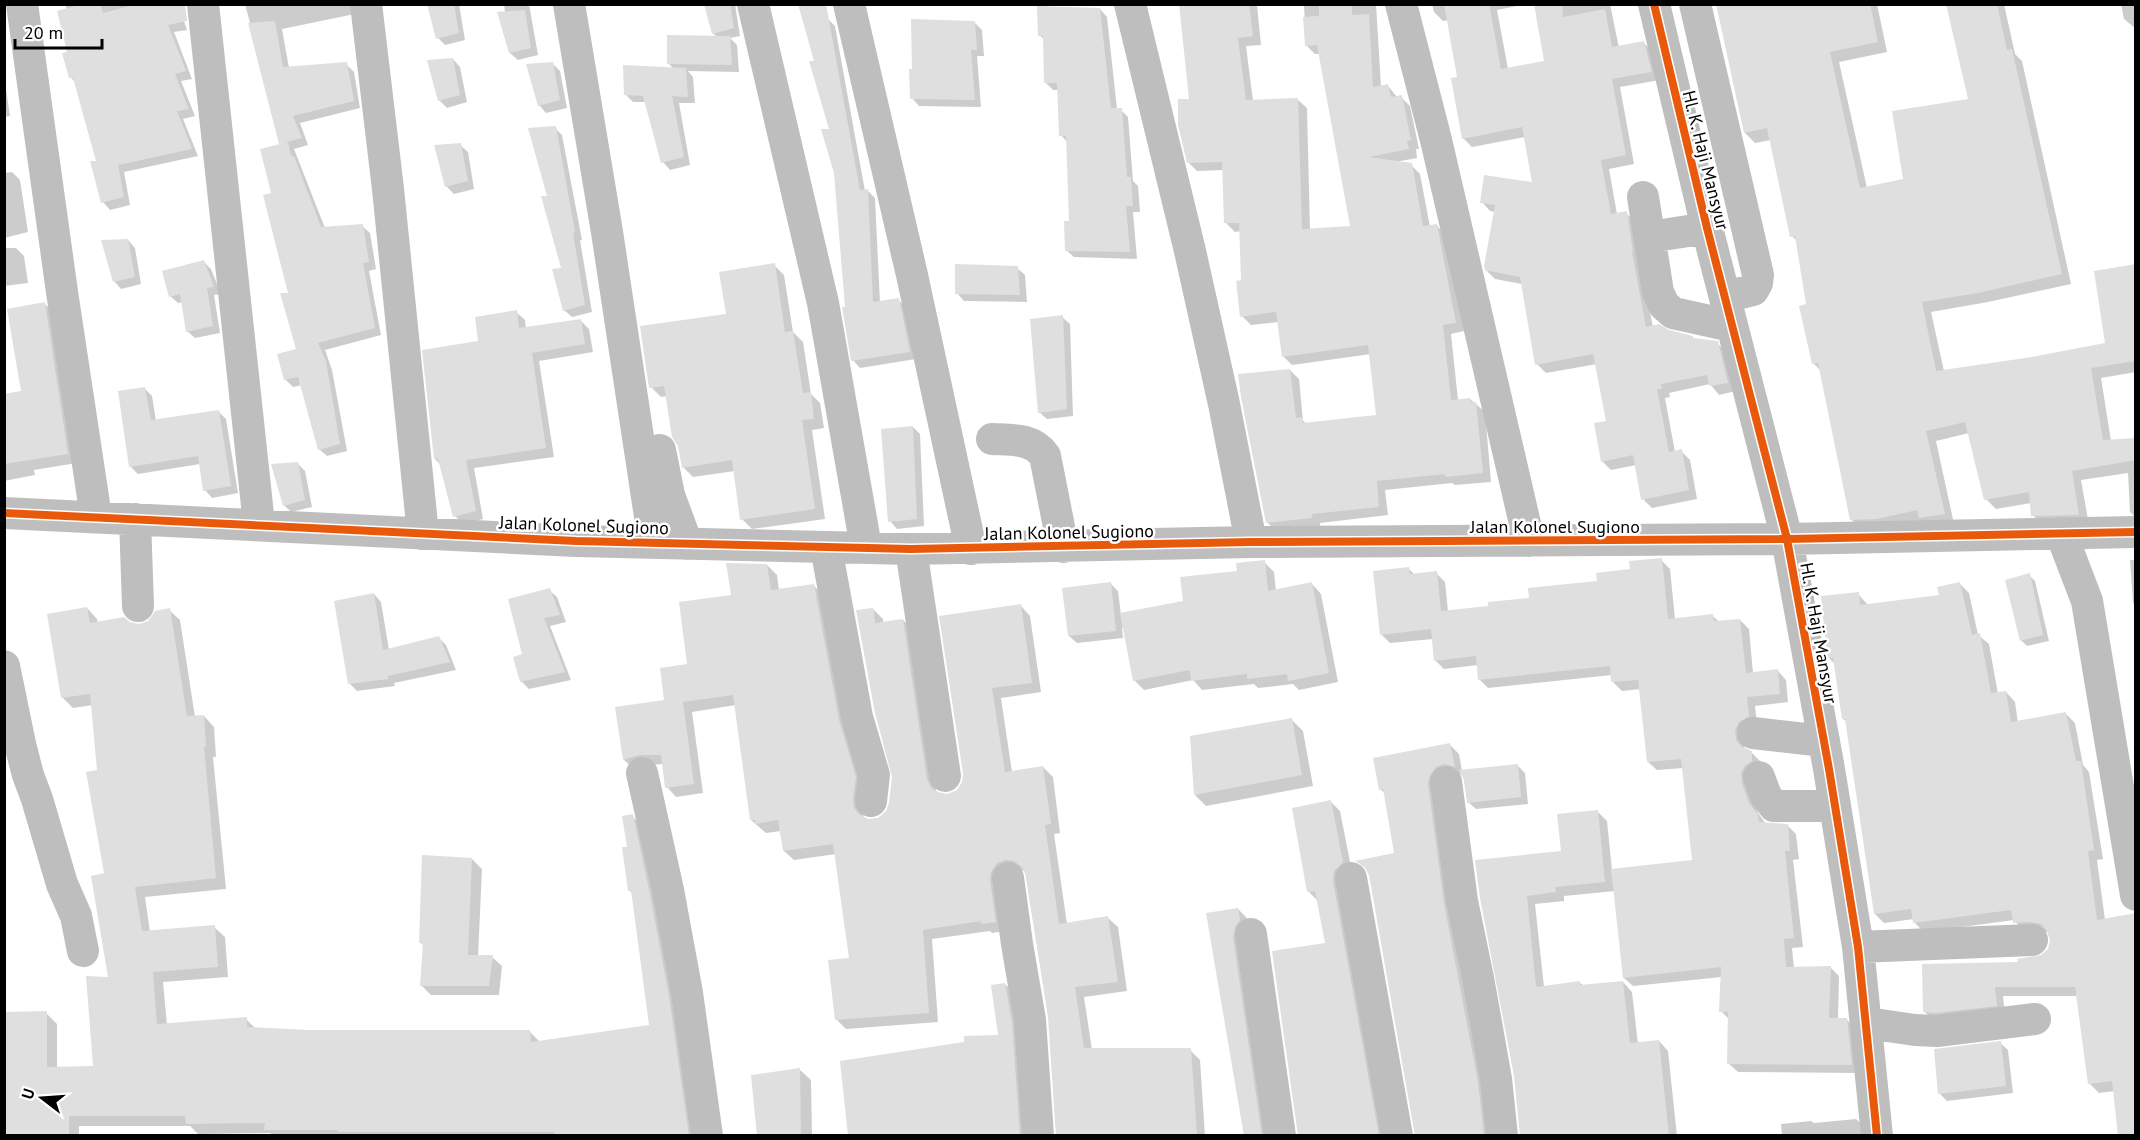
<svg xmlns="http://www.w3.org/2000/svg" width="2140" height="1140" font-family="'PT Sans',sans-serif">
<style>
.shadow{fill:#0003}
.building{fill:#dfdfdf}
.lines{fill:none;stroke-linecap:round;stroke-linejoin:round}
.minor{stroke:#bebebe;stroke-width:32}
.cycleway-casing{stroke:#fff;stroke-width:11}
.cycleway{stroke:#e8590c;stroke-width:8}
.labels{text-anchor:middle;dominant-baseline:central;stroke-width:5;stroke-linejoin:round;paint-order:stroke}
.street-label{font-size:18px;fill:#000;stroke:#fff}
</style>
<rect width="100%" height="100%" fill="#fff"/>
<path class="shadow" d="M66 4H178L187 30 174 32 192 79 181 81 195 116 183 119 198 156 124 172 130 205 110 210 103 202 98 162 76 83 71 78Z
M245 4H355V14L282 29 289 68 346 64 354 72 360 108 300 123 308 145 294 149 325 228 362 226 370 233 376 269 369 271 381 335 325 350 332 370 347 451 327 456 319 449 302 385 293 387 285 379 298 350 273 194 282 145Z
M429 4H459L465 40 445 45 438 38Z
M504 4H529L538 55 518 60 510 53Z
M705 4H735L740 36 730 38 737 45 739 72 688 71 693 77 695 103H679L690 165 670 170 663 162 646 102H633L625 94 674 69 669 64 718 38 713 33Z
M1181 4 1257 5 1261 45 1246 46 1253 101 1298 100 1307 108 1310 230 1352 228 1320 54H1315L1306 45 1304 5 1300 4H1376L1381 87 1388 86 1397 97H1401L1410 106 1419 149H1416L1417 158 1395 162 1411 165 1420 174 1430 227 1436 225 1445 234 1464 331 1451 334 1458 400 1470 399 1485 412 1491 482 1455 485 1452 483 1385 490 1388 515 1320 523V526L1276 531 1267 522 1290 370 1299 379 1303 421 1307 424 1377 417 1371 354 1292 365 1283 356 1278 322 1251 325 1242 316 1241 231 1235 232 1226 223 1224 170 1197 171 1188 162 1191 100Z
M1432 4H1527L1497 10 1508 69 1546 62 1535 4H1610L1619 48 1644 43 1653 52 1660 80 1620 87 1634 164 1609 169 1617 214 1626 213 1635 222 1640 261 1653 327 1694 339 1717 343 1726 352 1736 391 1719 395 1710 384 1669 393 1670 397 1665 398 1675 452 1681 451 1690 460 1697 499 1652 508 1643 499 1636 465 1611 470 1602 461 1608 422 1597 364 1546 373 1537 364 1522 284 1495 279 1486 270 1496 212 1490 211 1482 202 1534 184 1525 137 1472 147 1463 138 1459 78 1448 20 1443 21 1434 12Z
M1717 4H1877L1887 52 1839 62 1867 188 1905 180 1970 100 1948 4H2004L2015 54 2022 61 2071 284 1988 302 1931 312 1944 371 2032 358 2107 344 2136 265V372L2101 378 2111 441 2136 440V518L2130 512 2128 473 2081 480 2089 525 2043 526 2033 515 2031 503 1996 509 1986 499 1969 433 1936 441 1954 524 1861 529 1851 519 1821 371 1813 363 1808 306 1798 242 1792 236 1771 140 1755 143 1745 133Z
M2121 4H2136V29L2124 19Z
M1100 9 1107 17 1117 109 1121 110 1128 117 1133 181 1138 186 1140 212H1133L1137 259 1074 257 1066 250 1070 223 1068 143 1061 135 1059 90H1053L1045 82V40L1039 35Z
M827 18 835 26 865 191H868L875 198 880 303 898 300 906 307 916 359 860 368 853 360 831 130 816 62Z
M974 22 982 30 984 56H977L981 107 919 106 912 98Z
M453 59 460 67 467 102 447 108 439 100Z
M553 64 560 71 567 108 546 113 539 105Z
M4 75 10 116 4 117Z
M555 128 562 135 582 240H580L592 312 572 317 564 310 563 270 549 197Z
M460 145 468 152 474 189 454 194 447 187Z
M12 172 20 180 28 232 4 238V173Z
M128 240 135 248 141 284 121 289 114 281Z
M4 248H16L24 256 28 283 4 286Z
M204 262 211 269 221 294 214 295 220 333 195 338 187 331 183 302 178 303 170 296Z
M774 265 784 275 793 332 803 342 811 394 820 403 824 428 812 430 825 519 752 529 742 519 735 471 693 477 683 467 667 396 661 397 651 387 727 315Z
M1017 268 1025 275 1027 302 964 301 957 293Z
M45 304 55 314 77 463 34 470 35 475 4 481V396L22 393Z
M516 312 525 320 526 329 581 321 589 329 593 352 539 361 554 457 474 468 483 519 463 524 455 516 441 465 435 459 480 342Z
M1062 317 1070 324 1073 416 1047 419 1039 412Z
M144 388 152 396 156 421 219 412 226 419 238 493 212 498 205 490 200 464 138 474 131 467Z
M913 427 920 434 924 526 897 529 890 521Z
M298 464 305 471 312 507 291 512 284 505Z
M1661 560 1670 569 1675 619 1712 615 1719 622 1740 620 1749 629 1753 673 1778 671 1786 680 1788 702 1755 706 1757 725 1743 741 1745 750 1751 752 1760 761V770L1750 793 1758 813 1766 824 1787 825 1796 834 1799 859 1793 860 1803 947 1792 948 1794 968 1830 967 1839 976 1838 1019H1846L1855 1028 1860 1073 1738 1072 1729 1064V1019L1721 1011 1722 977 1633 986 1624 978 1615 891 1564 896V901L1535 904 1544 987 1579 982 1584 986 1623 982 1632 992 1638 1044 1659 1041 1668 1051 1677 1136H1521L1515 1076 1481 898 1562 852 1598 812 1607 821 1612 870 1694 861 1684 768 1657 770 1648 762 1641 689 1622 691 1613 682 1612 675 1488 688 1479 679 1478 665 1444 669 1435 660 1433 639 1390 643 1381 634 1408 568 1415 575 1436 573 1445 582 1448 611 1490 607 1531 599 1599 582Z
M2130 560H2136V606L2133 603Z
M1264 562 1274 572 1276 591 1312 584 1321 594 1338 682 1299 690 1293 684 1258 688 1254 684 1202 690 1193 680 1144 690 1134 680 1124 627 1122 628 1123 638 1077 643 1069 636 1111 584 1118 591 1121 615 1185 602 1238 572Z
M767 565 777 575 779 590 814 586 824 596 865 787 862 810 864 818 868 820 878 819 886 813 890 804 893 770 873 609 883 619V623L903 620 913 630 936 790 938 794 947 795 958 791 963 783 964 773 941 617 1021 606 1030 616 1041 692 1001 698 1012 772 1043 767 1053 777 1060 833 1054 834 1067 924 1108 918 1118 927 1127 991 1084 997 1092 1050H1190L1200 1060 1205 1136H1057L1049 1019 1025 871 1017 869 1005 931 992 933 990 931 932 939 938 1022 846 1029 836 1019 850 960 836 854 794 860 784 851 781 831 766 833 751 820 736 705 692 712 703 793 676 797 667 787 663 764 649 765 634 769 624 760 617 708 666 701 732 596Z
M2029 575 2035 581 2049 641 2027 646 2021 640Z
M1960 584 1969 593 1978 635 1989 644 1998 694 2006 692 2015 702 2018 723 2066 714 2075 723 2083 765 2089 772 2103 859 2097 860 2105 920 2115 1091 2099 1093 2090 1084 2078 996H2003L2005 1015 1934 1021 1925 1012 2019 963 2043 956 2050 948 2051 939 2049 932H2024L2014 920 1924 932 1914 922V919L1884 923 1875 914 1847 722 1843 719 1835 664 1829 658 1858 594 1868 605 1941 597Z
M549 590 557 597 566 622 550 626 571 680 529 689 521 681 524 655Z
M374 594 381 602 389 650 439 638 446 645 456 670 394 683 395 686 357 691 349 683Z
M87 608 97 619 98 623 139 625 149 622 169 610 180 620 195 717 204 716 214 727 216 757H213L226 889 145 897 150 932 214 927 225 937 228 977 163 982 167 1025 246 1019 256 1029 309 1031 530 1032 540 1042 651 1026 633 894 629 890 628 848 632 816 643 827 697 1136H272L270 1133 198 1134 190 1126H79V1136H4L46 1013 57 1024V1068L95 1067 110 978 99 771 93 705 73 708 62 697Z
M1292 720 1303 731 1313 786 1206 806 1195 795Z
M1450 745 1459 754 1462 771 1518 766 1525 773 1528 804 1476 809 1468 802 1463 775 1454 773 1491 1136H1416L1369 871 1358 862 1396 854 1385 793 1380 789Z
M1331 802 1340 811 1352 872 1385 1136H1299L1326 944 1318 901 1309 892Z
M472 859 482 869 478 957H492L502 966 499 995H431L421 985 424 946 420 942Z
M1238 909 1247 918 1249 929 1269 1136H1245L1208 914Z
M1005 984 1015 994 1028 1136H849L1000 1036Z
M2000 1043 2008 1050 2013 1093 1947 1101 1940 1094Z
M799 1069 811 1080 812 1136H758Z
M1856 1119 1864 1126 1865 1136H1782L1781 1124 1811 1121 1814 1123Z"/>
<path class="building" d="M82 4H100L103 13 137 4H185L187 21 168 25 186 71 175 74 189 109 177 111 192 149 118 165 124 197 101 203 90 161H96L73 78H69L62 53 67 52 57 11Z
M427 4H454L459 33 436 39Z
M704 4H730L734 28 712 34Z
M798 4H826L860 190 868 189 873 302 899 298 910 352 851 361 842 307H845L834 173 821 129H829L809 61H814Z
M1179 4H1249L1253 36 1238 38 1246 100 1298 98 1302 229 1350 226 1317 45 1305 46 1303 17 1319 16V4H1352V15L1369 14 1373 87 1388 84 1391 97 1402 95 1411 140 1407 141 1409 149 1369 157 1412 163 1423 226 1437 224 1456 323 1443 325 1451 400 1470 398 1471 402H1476L1483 473 1445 477V474L1377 481 1379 507 1312 514V518L1266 523 1241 397 1238 374 1290 369 1296 418 1302 417 1303 423 1376 415 1368 345 1282 357 1276 312 1240 317 1236 281 1241 280 1239 223H1224L1222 162 1187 163 1178 125V99H1189Z
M1444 4H1489L1501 69 1544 61 1534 4H1562L1563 17 1605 9 1612 47 1644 41 1652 72 1612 79 1626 155 1601 160 1611 214 1627 211 1633 252H1632L1646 327 1659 324 1669 330 1693 336V338L1718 341 1728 383 1709 386 1707 375 1661 384 1662 389H1657L1669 452 1682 449 1689 490 1641 500 1633 455 1601 462 1594 423 1606 421 1593 354 1535 365 1520 277 1485 270 1484 266 1495 205 1480 203 1484 175 1532 182 1522 127 1462 139 1451 78 1457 77Z
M1716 4H1870L1878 42 1830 52 1860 188 1903 179 1892 111 1968 99 1946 4H1997L2007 50 2012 49 2062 274 1978 293 1922 302 1936 371 2032 357 2105 343 2094 271 2136 264V361L2091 368 2103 440 2136 438V460L2072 471 2079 515 2031 516 2029 492 1984 500 1965 422 1926 431 1945 514 1919 518 1917 510 1877 519 1850 520 1818 363 1812 364 1799 306 1806 304 1795 236 1790 237 1767 128 1744 133Z
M1037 6 1100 8 1111 108H1122L1127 177H1131L1133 206H1126L1130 252 1065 251 1064 221H1069L1066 136H1059L1057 83H1044L1043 36H1038Z
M525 10 531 48 509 53 497 12Z
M911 19 975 21 977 50H971L975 100 910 99 909 69H912Z
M275 21 283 67 347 62 354 101 293 116 302 138 279 144 248 23Z
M667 35 730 36 732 65 667 64Z
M453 58 460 95 438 101 427 60Z
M553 62 560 100 538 106 526 64Z
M623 65 686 68 688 97 672 96 684 157 661 163 643 96 624 95Z
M556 126 575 232 573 233 585 305 563 311 552 269 561 268 541 196H547L528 128Z
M288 142 291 156H294L321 227 363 224 369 262 363 263 375 328 318 343 326 361 340 444 318 450 298 377 284 380 277 354 296 349 280 293H288L263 195 271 193 260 149Z
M461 143 468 181 445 187 434 145Z
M128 239 135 277 113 282 101 240Z
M204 260 214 287 207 288 213 326 186 332 180 294 169 297 162 271Z
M775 263 785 332 793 331 803 393 811 392 814 419 802 420 815 509 740 520 732 460 682 468 678 446 672 437 664 386 649 388 640 326 726 314 719 272Z
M955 264 1018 266 1020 295 955 294Z
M45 302 68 454 4 464V394L21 391 7 309Z
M517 310 519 328 581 319 585 344 532 353 546 448 466 460 476 511 453 517 438 459H434L422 350 478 341 475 317Z
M1063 315 1067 409 1038 413 1030 319Z
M145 387 151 420 219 410 231 486 203 491 198 456 129 467 118 391Z
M913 426 917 519 888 522 881 429Z
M298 462 305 500 283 506 271 464Z
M1662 558 1668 619 1713 614 1714 621 1740 619 1746 673 1778 669 1780 694 1747 697 1749 716 1739 722 1735 730 1736 740 1742 747 1752 751V761L1745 766 1741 773 1742 783 1749 803 1758 815 1759 822 1788 824 1790 851H1785L1794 938 1784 939 1786 967 1831 966 1829 1018H1847L1852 1065 1727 1064 1728 1012H1719L1721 967 1623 978 1611 869 1692 860 1681 759 1647 762 1638 680 1611 682 1610 666 1478 680 1476 656 1434 661 1431 629 1380 635 1373 571 1409 567 1410 574 1437 571 1441 611 1488 606V602L1529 598 1528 588 1597 581 1596 573 1630 569 1629 561Z
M1265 560 1268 591 1312 582 1329 673 1288 681 1287 674 1247 679V674L1191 681 1190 670 1133 681 1120 613 1183 601 1180 577 1237 571 1236 563Z
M726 563 767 564 771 590 814 584 839 720 856 777 853 799 854 808 860 815 868 819 878 818 886 811 889 803 892 777 875 713 856 610 873 608 875 623 903 619 927 779 931 788 938 792 947 794 957 790 962 782 963 773 939 616 1021 604 1032 683 992 688 1005 772 1043 766 1051 824 1045 825 1059 924 1108 916 1118 982 1075 987 1084 1048H1191L1197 1136H1056L1048 1017 1026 876 1022 867 1014 861 1006 860 997 863 991 872 990 880 996 922 981 924V921L923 930 929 1013 835 1020 828 960 849 958 833 844 783 851 778 820 755 824V820H750L733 695 683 702 694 784 665 788 661 755H639L623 760 615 707 664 700 660 668 687 664 679 602 731 595Z
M2030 573 2043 635 2020 641 2005 580Z
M1111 582 1116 631 1068 636 1062 588Z
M1960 582 1972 635 1980 633 1991 693 2006 691 2011 722 2066 712 2076 761H2081L2094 850 2088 851 2097 920 2136 913V1136H2118L2112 1081 2088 1084 2075 987H1995L1997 1006 1936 1013 1923 1012 1922 964 2018 962 2017 959 2041 955 2048 949 2050 940 2047 931 2041 924 2031 922 2013 923 2011 910 1913 923 1911 909 1874 914 1845 719H1842L1833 658H1827L1821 596 1859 592 1860 605 1939 595 1937 587Z
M550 588 560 615 544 618 565 672 520 682 513 657 522 654 508 599Z
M374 593 383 650 439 636 450 662 388 676V679L348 684 334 601Z
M87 607 90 623 124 617 130 622 139 624 148 621 155 611 170 608 187 716 204 715 206 747H204L216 878 135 887 142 931 215 925 218 967 153 972 157 1024 247 1017V1027L309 1030H530L531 1042 649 1025 631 890 628 891 622 847H627L622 816 633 814 650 894 669 996 689 1136H554V1132H338L337 1130H264L265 1123 186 1124 185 1116H69V1136H4V1012L47 1011V1067L93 1066 86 976 108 977 91 876 104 873 86 772 97 770 90 694 61 698 47 614Z
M1292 718 1302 775 1194 795 1190 736Z
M1450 743 1455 767 1444 764 1436 767 1430 775 1428 784 1444 903 1478 1082 1484 1136H1415L1369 875 1364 866 1355 861 1394 853 1383 789 1379 790 1373 758Z
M1518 764 1521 797 1467 803 1464 780 1459 770Z
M1331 800 1343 862 1334 871 1333 881 1379 1136H1298L1272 951 1325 943 1315 891 1307 892 1292 808Z
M1598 810 1605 882 1555 887 1556 892 1527 896 1536 987 1580 981V985L1623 981 1630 1043 1659 1040 1669 1136H1520L1514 1076 1480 898 1475 860 1561 851 1557 814Z
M422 855 472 858 468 955H493L489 986H420L423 943H419Z
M1238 908 1240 920 1235 927 1233 937 1262 1136H1244L1206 913Z
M1005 983 1012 1022 1020 1136H848L840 1061 964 1042V1036L998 1035 991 985Z
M2001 1041 2006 1086 1938 1094 1934 1049Z
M800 1068 801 1136H757L751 1075Z"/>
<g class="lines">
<path class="minor" d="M22 4 62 292 96 517
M203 4 259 524
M366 4 388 189 423 534
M569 4 607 232 654 543
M753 4 823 303 866 547
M849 4 912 275 971 549
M1130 4 1190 251 1224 404 1251 542
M1401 4 1436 140 1529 541
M1654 4 1707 228 1787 539 1829 769 1858 947 1877 1136
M1695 4 1758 275 1757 283 1753 290 1725 297
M1643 197 1658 292 1664 305 1673 313 1732 326
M1650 237 1707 228
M992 439C1012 440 1033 438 1045 456L1063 547
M660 450 669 495 687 544
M4 513 576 541 911 549 1251 542 1787 539 2136 532
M135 519 138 606
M2061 533 2087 601 2136 895
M826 547 857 717 874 775 871 801
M911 549 945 776
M4 666 20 744 28 775 37 799 62 884 76 916 83 951
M1753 733 1824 741
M642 773 668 890 687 993 707 1136
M1759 777 1766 796 1774 806H1835
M1446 782 1462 901 1478 978 1496 1079 1502 1136
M1008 878 1017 944 1030 1020 1038 1136
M1351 878 1397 1136
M1251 934 1280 1136
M1858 947 2032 940
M1867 1023 1915 1030 1937 1031 2035 1019"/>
<g class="cycleway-casing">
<path id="cycleway" d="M1654 4 1707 228 1787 539 1829 769 1858 947 1877 1136
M4 513 576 541 911 549 1251 542 1787 539 2136 532"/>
</g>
<use href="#cycleway" class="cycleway"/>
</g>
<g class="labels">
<g class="street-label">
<text transform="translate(1706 160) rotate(76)">Hl. K. Haji Mansyur</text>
<text transform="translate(584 525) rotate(2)">Jalan Kolonel Sugiono</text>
<text x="1555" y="526">Jalan Kolonel Sugiono</text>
<text transform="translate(1069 532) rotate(-1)">Jalan Kolonel Sugiono</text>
<text transform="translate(1819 633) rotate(80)">Hl. K. Haji Mansyur</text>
</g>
</g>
<rect width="2140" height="1140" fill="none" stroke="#000000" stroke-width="12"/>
<g transform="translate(42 1098) rotate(287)" stroke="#ffffff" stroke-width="4.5" paint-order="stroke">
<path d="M0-4.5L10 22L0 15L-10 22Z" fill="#000000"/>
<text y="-9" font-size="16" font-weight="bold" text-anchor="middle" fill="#000000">U</text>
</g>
<path d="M15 39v9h87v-9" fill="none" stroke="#000000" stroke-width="3"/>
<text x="24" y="39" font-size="18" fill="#000000" stroke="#ffffff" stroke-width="4.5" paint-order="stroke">20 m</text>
</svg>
